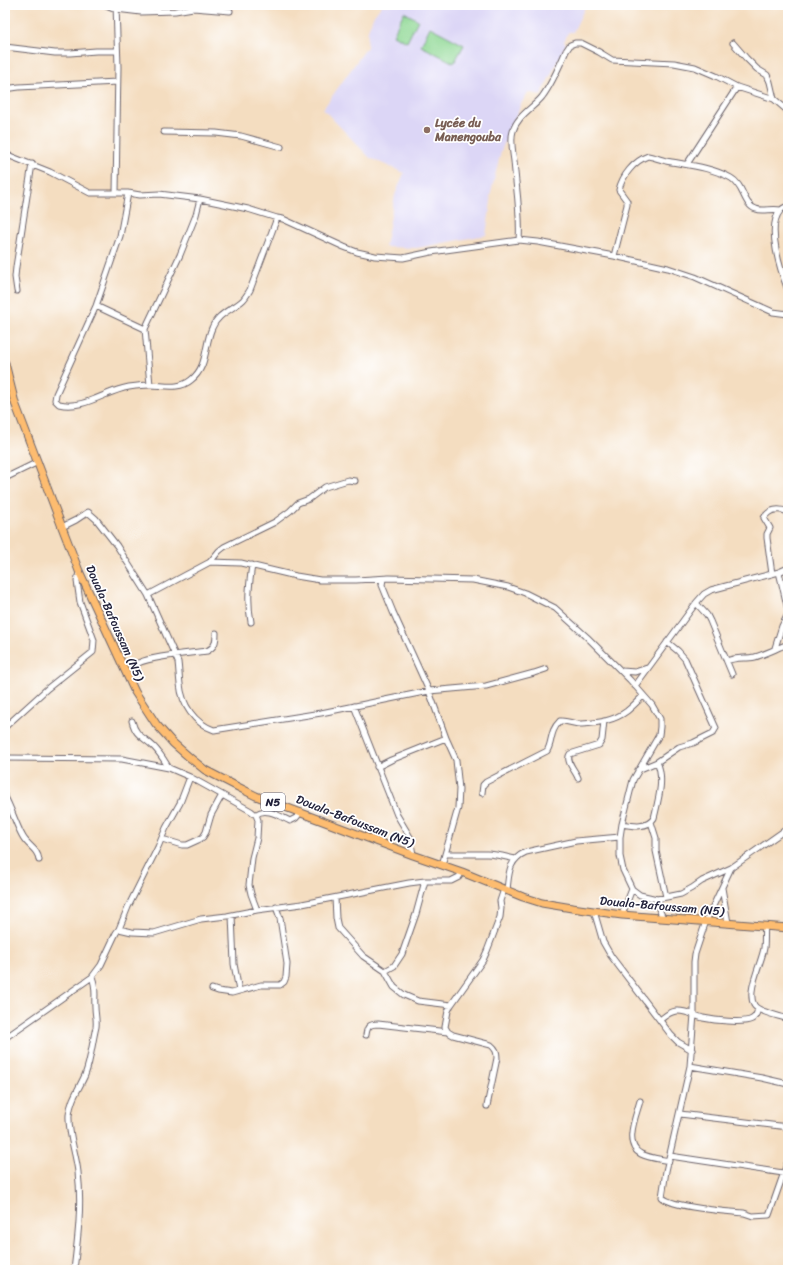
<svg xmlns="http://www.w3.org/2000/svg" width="793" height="1275" font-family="Sriracha,sans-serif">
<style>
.built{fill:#dcd6f6}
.pitch{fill:#8fd894;stroke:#587d68}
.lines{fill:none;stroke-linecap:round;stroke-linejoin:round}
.minor-casing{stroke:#6c636a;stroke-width:7}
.highway-casing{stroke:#6c636a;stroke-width:9}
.minor{stroke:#fff;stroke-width:5}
.highway{stroke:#fdbc6f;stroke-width:7}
.education-dot{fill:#8d6e63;stroke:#fff;stroke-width:1.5}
.labels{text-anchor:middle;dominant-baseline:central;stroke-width:3.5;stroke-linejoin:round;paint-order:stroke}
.shield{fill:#fff;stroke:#646476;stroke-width:1}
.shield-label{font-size:11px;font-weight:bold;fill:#22223b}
.education-label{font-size:12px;font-weight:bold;fill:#785e54;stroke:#fff;text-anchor:start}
.street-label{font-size:12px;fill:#22223b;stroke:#fff}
</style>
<rect width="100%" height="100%" fill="#fff"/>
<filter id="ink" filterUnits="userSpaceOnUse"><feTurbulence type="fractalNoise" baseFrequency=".025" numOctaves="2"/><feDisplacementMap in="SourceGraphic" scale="8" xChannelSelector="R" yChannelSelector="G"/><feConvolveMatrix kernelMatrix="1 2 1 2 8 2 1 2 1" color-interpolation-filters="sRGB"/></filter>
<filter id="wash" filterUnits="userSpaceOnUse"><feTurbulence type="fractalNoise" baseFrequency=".012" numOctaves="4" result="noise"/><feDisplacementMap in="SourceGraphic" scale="16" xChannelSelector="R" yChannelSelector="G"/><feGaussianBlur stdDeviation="0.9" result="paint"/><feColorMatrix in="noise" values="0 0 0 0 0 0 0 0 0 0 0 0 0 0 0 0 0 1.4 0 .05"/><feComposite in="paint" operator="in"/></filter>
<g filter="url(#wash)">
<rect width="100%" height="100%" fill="#f4ddc0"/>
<path class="built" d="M382 5H586L573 32H569L564 41 566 44 541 95 528 92 521 104 501 151 490 197 491 201 486 235 417 248 385 247 395 195 404 173 370 158 323 109 367 47 368 30 373 17Z"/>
<path class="pitch" d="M404 12 418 20 407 42 393 35Z
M430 27 464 45 454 63 421 46Z"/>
</g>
<g filter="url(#ink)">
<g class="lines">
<g class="minor-casing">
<path id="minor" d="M106 5 116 9 141 12 175 11 193 8 230 11
M733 43 746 58 757 69 767 75 770 82 774 99
M5 47 55 53H70L96 51H117
M5 89 19 87 117 82
M164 132 216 133 241 136 281 147
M5 154 50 172 90 193H128L140 195 159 194 200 199 248 209 277 218 283 219 344 247 357 252 375 256 403 258 431 252 519 240 538 242 614 256 668 268 695 277 773 312 788 314
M687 164 737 87
M116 193 118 67 116 5
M128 193 120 236 96 306 56 394 55 400 59 404C84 410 105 391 129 387 136 386 143 385 150 385 164 385 179 390 191 380 208 367 204 346 212 328 218 313 232 310 243 300 246 297 248 293 250 290L277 218
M788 206C785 207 782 208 780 211 766 227 781 272 788 290
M519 240C521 214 516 188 514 161 513 153 510 140 513 131 517 116 533 108 542 97 551 85 560 65 566 51L570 45 575 43H581L599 52 612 60 674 63 695 67 716 76 737 87 774 99 788 111
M614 256 627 205V201L619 190C622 176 634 161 648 156 654 157 659 159 666 161 687 165 711 167 731 178 744 185 743 205 756 209 763 212 772 208 780 210
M17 291 15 277 16 267 32 164
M96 306 145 329
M150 385 145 329 180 255 196 215 200 199
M5 478 38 462
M62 527 76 520 88 512 96 519 117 546 148 595 178 662C179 670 179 676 180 684 182 705 194 723 214 730L321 713 429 691 486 686 534 673 546 669
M210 562 241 563 296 576 320 580H356L389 578 473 580 508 587 525 593 555 608 587 637 630 680 652 705 660 719V727L659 735 633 780 622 824 620 837V856L623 870 632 889 640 895 657 899 681 894 692 888 702 881 731 868
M788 568 779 572 788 610
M772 574 767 538V534L770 528 764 518C769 509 779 508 788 512
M383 579 382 585 393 612 429 691 446 738 456 760 459 789 458 808 442 865
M148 595 210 562 219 551 224 547 275 522 290 511 298 503 309 499 325 487 348 480 355 481
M696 603 707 615 710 621 732 674
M251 622C247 601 249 586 252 565
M775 648 782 626 788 614
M727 661C736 657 745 659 755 657 766 654 777 648 788 644
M135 665C144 657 192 653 207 651 215 647 216 642 216 633
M622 671 635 672 647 668
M635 686 696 603 704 594 711 590 779 572
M354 706 397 815 410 837 413 855
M132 721C136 737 143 736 154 747 160 753 164 760 169 768
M5 727 48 688 93 652 94 640 80 602 77 581 79 572
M5 758 122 759 169 768 190 777 251 811 256 815 258 820 257 838 252 858 249 885 251 894 257 910
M377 767 391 760 446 738
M638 770 657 762 679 747 693 743 713 733 716 728 685 659 678 651 667 642
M578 778C575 770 565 761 570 754L599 745 602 740 604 721
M788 791V798
M482 793 483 785 486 782 547 751C553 741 549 732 560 721 567 720 574 725 582 724 597 723 614 721 627 711 633 706 638 701 643 696
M5 797C12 810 16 825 23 837 28 846 38 849 39 860
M256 815C265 806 281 817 290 821L296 818 301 812
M651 822 656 838V851L666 897
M622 824C633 826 647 829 654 818 658 801 665 778 657 762
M788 828 731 868 706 921 695 954 694 962V1014L690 1066 666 1171 662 1197C670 1207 730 1212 744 1213L753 1216 769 1215 788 1161
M162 839 182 845H187L198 840 203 837 206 832 211 815 222 795
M445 854C459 854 473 854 487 854 496 854 506 857 515 859
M722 888 728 923
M507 890C509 874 508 860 526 852L576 841 620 837
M335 898 336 918 338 928 363 956 385 971 394 987 404 995 418 1001 451 1005
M657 899 659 909 663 918
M594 911 603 942 611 956 671 1035 678 1042 692 1050
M232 915 234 964 239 991
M622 915 632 889
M765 926C764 933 765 940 764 948 762 962 746 991 754 1005 758 1012 780 1016 788 1019
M119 929 128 907 158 847 166 828 180 803 190 777
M385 971 394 966 402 954 416 914 425 881
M212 989 218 991 232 993 261 985H280L284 982 286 977 287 964 280 918 276 907
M660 1020C665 1016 669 1012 676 1011 686 1010 693 1015 703 1018 713 1020 743 1024 752 1019 756 1017 757 1013 758 1009
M366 1035C367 1027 369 1024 378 1024L448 1032
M5 1038 92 977 101 965 116 933 119 929 132 932 154 933 201 919 227 916 257 910 302 904 409 883 425 881H451L459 877 462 872
M690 1066 762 1078 788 1084
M640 1101C636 1116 623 1145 641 1154 649 1158 660 1159 669 1161
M487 1106 497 1058C497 1052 496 1049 491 1045L453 1035 448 1032 445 1027 448 1011 451 1005 483 960 487 951 500 917 501 908 500 901 504 889
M680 1114 788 1127
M670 1156 783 1173
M74 1270C78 1237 82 1205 78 1172 76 1153 68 1134 69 1115 71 1098 79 1089 85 1075 91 1060 92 1043 96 1027 97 1020 95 1014 95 1007 94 995 97 989 92 977"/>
</g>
<g class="highway-casing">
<path id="highway" d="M5 363 15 403 62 527 79 571 135 692 156 724 173 743 189 757 205 770 236 786 256 796 413 855 462 872 523 897 542 903 572 908 622 915 788 928"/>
</g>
<use href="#minor" class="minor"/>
<use href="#highway" class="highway"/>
</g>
</g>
<circle class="education-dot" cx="427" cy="130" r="4"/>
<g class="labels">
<rect class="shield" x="261" y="793" width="24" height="18" rx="3"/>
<g class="shield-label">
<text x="273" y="802">N5</text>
</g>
<g class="education-label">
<text x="435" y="123">Lycée du<tspan x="435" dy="14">Manengouba</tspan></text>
</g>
<g class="street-label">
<text transform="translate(115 623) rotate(66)">Douala-Bafoussam (N5)</text>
<text transform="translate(355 821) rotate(21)">Douala-Bafoussam (N5)</text>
<text transform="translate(662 906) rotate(5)">Douala-Bafoussam (N5)</text>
</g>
</g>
<rect width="793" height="1275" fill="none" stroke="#fff" stroke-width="20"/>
</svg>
